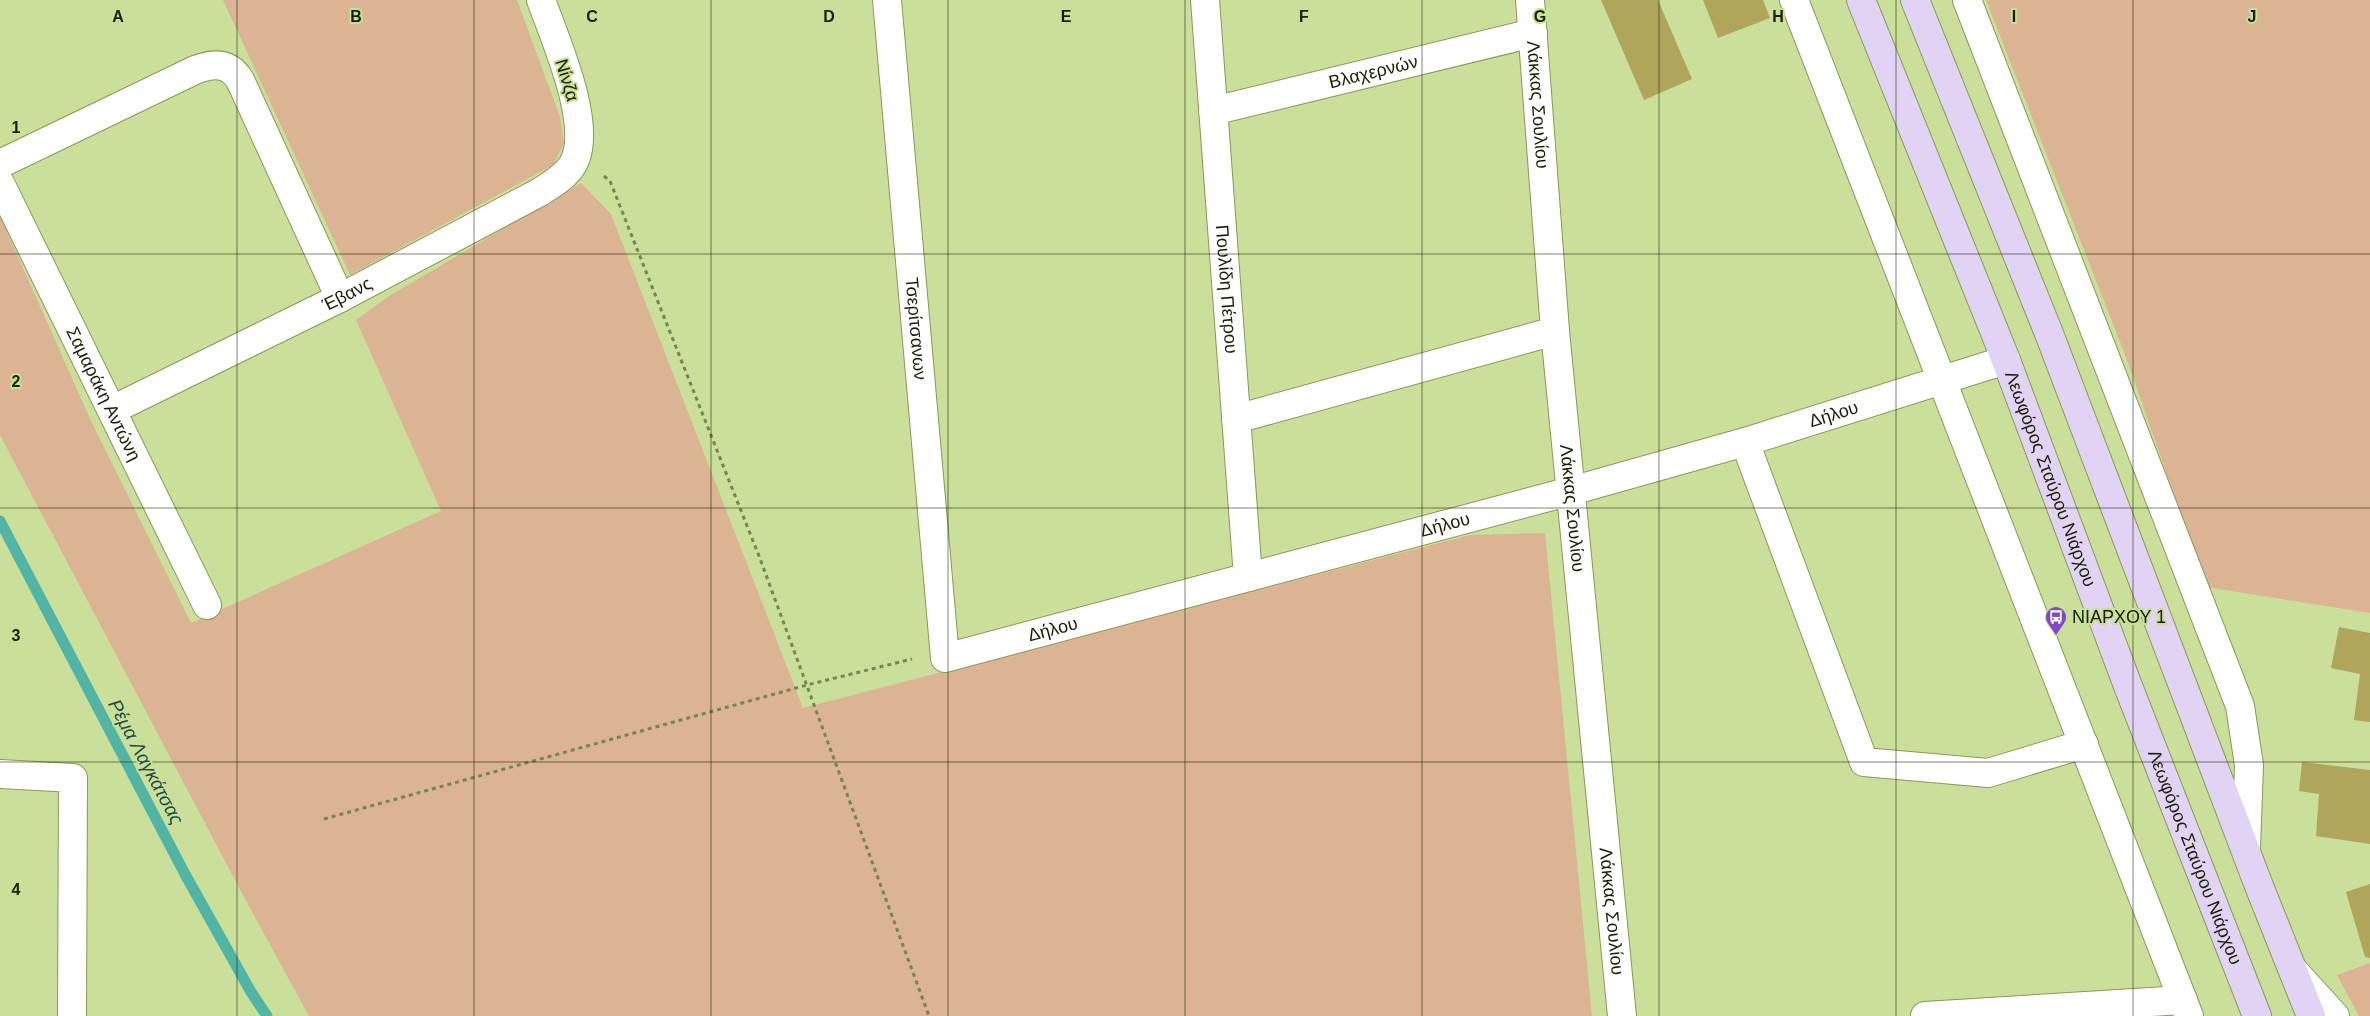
<svg xmlns="http://www.w3.org/2000/svg" width="2370" height="1016" font-family="Arial,sans-serif">
<style>
.green{fill:#dab493}
.lines{fill:none;stroke-linecap:round;stroke-linejoin:round}
.stream{stroke:#52b4a5;stroke-width:11}
.building{fill:#afa65c}
.minor-casing{stroke:#879a57;stroke-width:30}
.secondary-casing{stroke:#879a57;stroke-width:30}
.path{stroke:#768554;stroke-width:3;stroke-dasharray:4 4;stroke-linecap:butt}
.minor{stroke:#fff;stroke-width:28}
.secondary{stroke:#e1d3f3;stroke-width:28}
.grid{fill:none;stroke:#181f04;stroke-width:1;stroke-opacity:0.55}
.labels{text-anchor:middle;dominant-baseline:central;stroke-width:4;stroke-linejoin:round;paint-order:stroke}
.street-label{font-size:18px;fill:#181f04;stroke:#cadf9a}
.poi-label{font-size:18px;fill:#181f04;stroke:#cadf9a;text-anchor:start}
.water-label{font-size:19px;font-style:italic;fill:#1f4b44;stroke:#cadf9a}
.grid-label{font-size:16px;text-anchor:middle;font-weight:bold;fill:#181f04;stroke:#cadf9a;stroke-width:4;stroke-linejoin:round;paint-order:stroke}
</style>
<rect width="100%" height="100%" fill="#cadf9a"/>
<path class="green" d="M223 0H517L560 117 564 144 553 165 350 275Z
M1986 0H2370V613L2206 587 2126 357Z
M581 183 611 214 803 708 1470 535 1545 533 1592 1016H309L245 899 0 435V216L91 421 191 623 441 511 356 320 389 296Z
M2370 963V1016H2359L2337 975Z"/>
<g class="lines">
<path class="stream" d="M0 521 186 876 251 992 267 1016"/>
</g>
<path class="building" d="M1601 0H1658L1692 79 1644 100Z
M1703 0H1763L1770 18 1718 38Z
M2339 627 2370 633V722L2354 720 2360 674 2331 668Z
M2302 762 2370 770V844L2316 836 2319 794 2299 791Z
M2370 884V958L2365 957 2346 892Z"/>
<g class="lines">
<g class="minor-casing">
<g id="minor">
<path id="s1" d="M887 0 945 658 1571 491 1745 442 2006 360"/>
<path id="s2" d="M1205 0 1248 577"/>
<path id="s3" d="M1530 0 1555 331 1622 1016"/>
<path d="M1794 0 2189 1016"/>
<path d="M1967 0 2240 706 2249 765 2246 848"/>
<path id="s4" d="M1213 111 1533 33"/>
<path d="M0 164 195 70C213 63 229 62 240 80L340 298"/>
<path id="s5" d="M0 183 207 605"/>
<path id="s6" d="M112 410 340 298 540 192C552 184 568 175 574 162 593 124 555 39 541 0"/>
<path d="M1236 419 1555 331"/>
<path d="M1745 442 1864 762 1988 773 2084 744"/>
<path d="M0 774 73 778 72 1016"/>
<path d="M2294 971 2335 1016"/>
<path d="M1925 1016 2183 1000"/>
</g>
</g>
<g class="secondary-casing">
<g id="secondary">
<path id="s7" d="M1861 0 2006 360 2128 686 2257 1016"/>
<path d="M1915 0 2050 336 2259 886 2311 1016"/>
</g>
</g>
<path class="path" d="M604 176 610 181 759 556 929 1016
M324 819 807 685 912 659"/>
<use href="#minor" class="minor"/>
<use href="#secondary" class="secondary"/>
</g>
<path class="grid" d="M237 0V1016M474 0V1016M711 0V1016M948 0V1016M1185 0V1016M1422 0V1016M1659 0V1016M1896 0V1016M2133 0V1016M0 254H2370M0 508H2370M0 762H2370"/>
<defs>
<g id="bus-pin" transform="scale(1.125)"><path d="M0 17L-7.5 6A9.5 9.5 0 1 1 7.5 6Z" fill="#824bc2" stroke="#cadf9a"/><path d="M-5-6H5V4H4V6H2V4H-2V6H-4V4H-5ZM-3.5-4V0h7V-4ZM-3.5 1.2v1.5H-2V1.2ZM2 1.2v1.5H3.5V1.2Z" fill="#fff"/></g>
</defs>
<g fill-rule="evenodd">
<use href="#bus-pin" x="2056" y="617"/>
</g>
<g class="labels">
<g class="street-label">
<text stroke="none"><textPath href="#s4" startOffset="165">Βλαχερνών</textPath></text>
<text transform="translate(567 80) rotate(73)">Νίνζα</text>
<text stroke="none"><textPath href="#s3" startOffset="105">Λάκκας Σουλίου</textPath></text>
<text stroke="none"><textPath href="#s2" startOffset="290">Πουλίδη Πέτρου</textPath></text>
<text stroke="none"><textPath href="#s6" startOffset="262">Έβανς</textPath></text>
<text stroke="none"><textPath href="#s1" startOffset="330">Τσερίτσανων</textPath></text>
<text stroke="none"><textPath href="#s5" startOffset="235">Σαμαράκη Αντώνη</textPath></text>
<text stroke="none"><textPath href="#s1" startOffset="1582">Δήλου</textPath></text>
<text stroke="none"><textPath href="#s7" startOffset="515">Λεωφόρος Σταύρου Νιάρχου</textPath></text>
<text stroke="none"><textPath href="#s3" startOffset="510">Λάκκας Σουλίου</textPath></text>
<text stroke="none"><textPath href="#s1" startOffset="1178">Δήλου</textPath></text>
<text stroke="none"><textPath href="#s1" startOffset="772">Δήλου</textPath></text>
<text stroke="none"><textPath href="#s7" startOffset="920">Λεωφόρος Σταύρου Νιάρχου</textPath></text>
<text stroke="none"><textPath href="#s3" startOffset="915">Λάκκας Σουλίου</textPath></text>
</g>
<g class="poi-label">
<text x="2072" y="617">ΝΙΑΡΧΟΥ 1</text>
</g>
<g class="water-label">
<text transform="translate(146 762) rotate(62)">Ρέμα Λαγκάτσας</text>
</g>
</g>
<g class="grid-label">
<text x="118" y="22">A</text>
<text x="356" y="22">B</text>
<text x="592" y="22">C</text>
<text x="829" y="22">D</text>
<text x="1066" y="22">E</text>
<text x="1304" y="22">F</text>
<text x="1540" y="22">G</text>
<text x="1778" y="22">H</text>
<text x="2014" y="22">I</text>
<text x="2252" y="22">J</text>
<text x="16" y="133">1</text>
<text x="16" y="387">2</text>
<text x="16" y="641">3</text>
<text x="16" y="895">4</text>
</g>
</svg>
